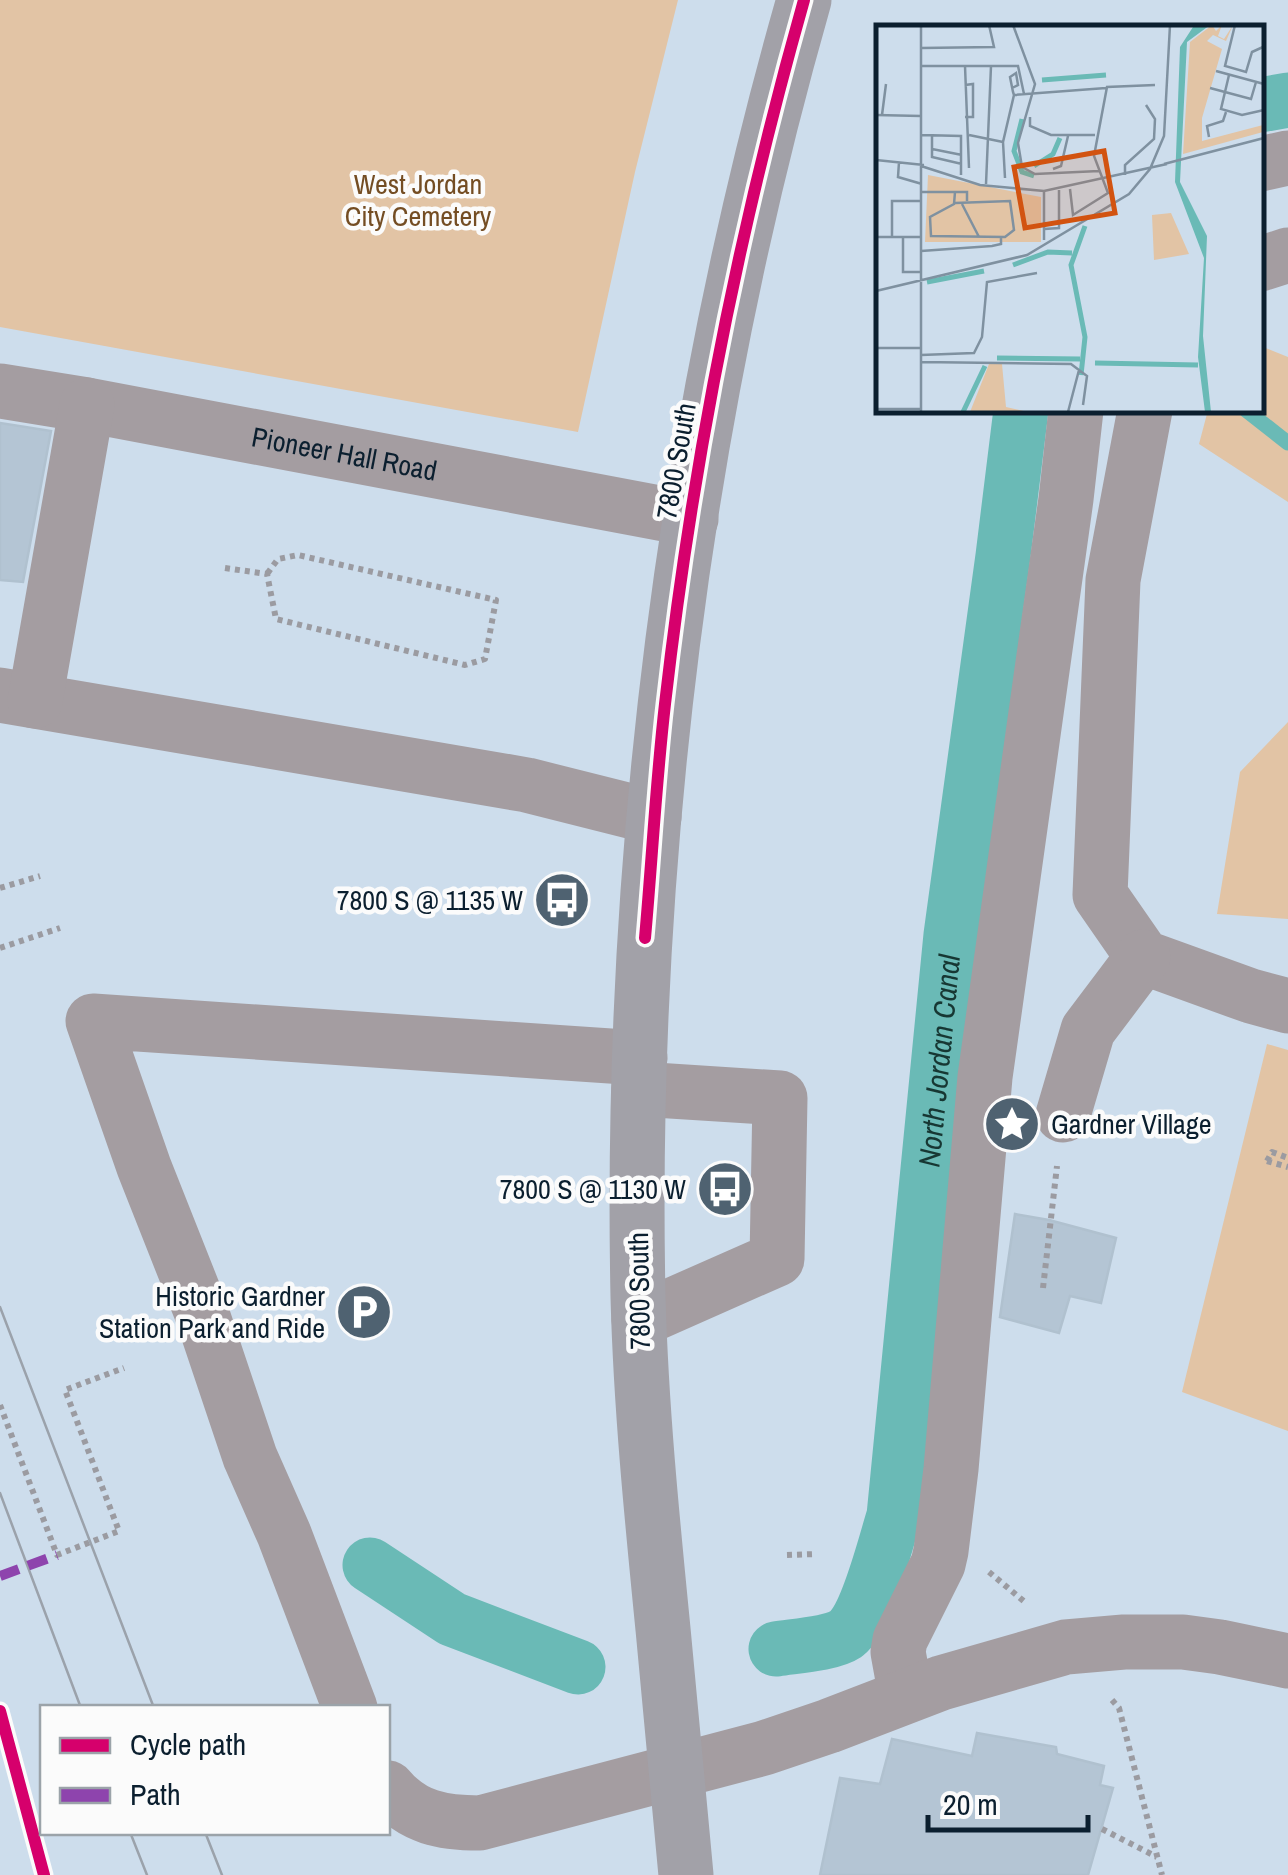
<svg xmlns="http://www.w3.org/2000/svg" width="1288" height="1875" font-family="'Archivo Narrow',sans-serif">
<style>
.green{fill:#e2c4a5}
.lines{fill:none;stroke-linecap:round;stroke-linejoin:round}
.stream{stroke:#6abab6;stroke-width:15}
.canal{stroke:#6abab6;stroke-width:55}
.building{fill:#b4c5d4;stroke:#b0c1cf;stroke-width:2.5}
.path{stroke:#9b9ba1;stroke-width:6;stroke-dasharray:5 5;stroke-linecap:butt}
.minor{stroke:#a49da1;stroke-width:55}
.major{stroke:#a2a1a8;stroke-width:55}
.tram{stroke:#9ba2ab;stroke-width:2.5}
.quiet{stroke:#8e44ad;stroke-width:10;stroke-dasharray:20 10;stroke-linecap:butt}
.cycleway-casing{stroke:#fbfbfb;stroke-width:19}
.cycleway{stroke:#d6006c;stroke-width:12}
.labels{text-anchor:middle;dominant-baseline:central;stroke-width:9;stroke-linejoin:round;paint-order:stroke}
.park-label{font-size:28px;fill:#744d23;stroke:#fbfbfb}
.street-label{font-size:28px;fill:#0b1f2f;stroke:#fbfbfb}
.poi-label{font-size:28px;fill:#0b1f2f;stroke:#fbfbfb;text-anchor:end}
.water-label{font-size:30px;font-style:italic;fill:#173733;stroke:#fbfbfb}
.inset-river{fill:none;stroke:#6abab6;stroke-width:5}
.inset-road{fill:none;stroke:#7f91a0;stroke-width:2.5}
.view{fill:#d25310;fill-opacity:0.15;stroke:#d25310;stroke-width:5}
.inset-edge{fill:none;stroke:#0b1f2f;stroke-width:5}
</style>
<rect width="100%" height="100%" fill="#cdddec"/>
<path class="green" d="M0 0H678L635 172 578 432 0 327Z
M1263 347 1288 357V502L1199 444 1208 410H1260V349Z
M1288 722V919L1217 914 1240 772Z
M1267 1044 1288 1050V1431L1182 1392Z"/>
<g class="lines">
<path class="stream" d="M1246 410 1288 443"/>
<g class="canal">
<path d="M1260 105 1288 100"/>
<path d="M370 1565 452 1619 578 1667"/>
<path id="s1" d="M776 1649C794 1646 831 1644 846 1634 868 1617 885 1544 894 1516L951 935 1003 556 1021 410"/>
</g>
</g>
<path class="building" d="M0 423 51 431 23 582 0 580Z
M1015 1214 1049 1220 1116 1238 1101 1303 1070 1296 1059 1333 1000 1317Z
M977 1733 1056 1747 1057 1754 1104 1766 1100 1785 1113 1788 1088 1875H820L840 1778 880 1784 892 1739 972 1756Z"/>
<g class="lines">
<path class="path" d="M225 568 267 574 276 619 465 665 485 659 496 600 298 555 278 559 267 574
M0 888 40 876
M0 948 60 928
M1267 1161 1272 1152 1288 1158
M1267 1161 1288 1167
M1043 1288 1057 1166
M0 1405 57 1555 119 1531 65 1390 124 1368
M787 1555 816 1554
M989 1572 1026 1603
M1112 1700 1119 1708 1162 1875
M1102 1829 1157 1857"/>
<g class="minor">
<path d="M1260 164 1288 158"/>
<path d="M1260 264 1288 255"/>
<path id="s2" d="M0 391 87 405 691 519"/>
<path d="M1145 410 1113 580 1100 895 1143 957 1251 996 1288 1006"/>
<path d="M0 695 527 785 654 817"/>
<path d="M35 701 87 405"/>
<path d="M1063 1115 1088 1030 1143 957"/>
<path d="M639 1320 777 1259 780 1098 639 1089"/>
<path d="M906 1696 898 1652 900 1640 938 1564 941 1551 951 1469 985 1077 1066 499 1076 410"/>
<path d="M350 1708 284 1534 250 1457 201 1311 144 1167 93 1021 640 1058"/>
<path d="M388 1788C413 1818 443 1823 480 1823L764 1748 829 1726 941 1683 1066 1647 1124 1642H1183L1220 1647 1288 1661"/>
</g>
<path class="major" d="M686 1875C678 1793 671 1711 663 1629 652 1518 641 1408 638 1297 629 861 684 420 804 0"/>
<path class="tram" d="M0 1307 154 1708
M0 1493 81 1708
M130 1832 147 1875
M205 1832 222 1875"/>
<path class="quiet" d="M0 1576 57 1555"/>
<g class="cycleway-casing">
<path id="cycleway" d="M645 938C652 860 656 782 665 704 692 467 739 229 804 0
M0 1711 44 1875"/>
</g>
<use href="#cycleway" class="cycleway"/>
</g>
<defs>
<g id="bus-disc" transform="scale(2.875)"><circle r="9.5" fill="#4f6271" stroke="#fbfbfb"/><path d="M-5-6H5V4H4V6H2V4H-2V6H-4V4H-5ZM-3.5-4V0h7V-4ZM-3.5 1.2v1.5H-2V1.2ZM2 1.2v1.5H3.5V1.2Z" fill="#fff"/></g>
<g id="sight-disc" transform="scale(2.875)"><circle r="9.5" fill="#4f6271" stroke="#fbfbfb"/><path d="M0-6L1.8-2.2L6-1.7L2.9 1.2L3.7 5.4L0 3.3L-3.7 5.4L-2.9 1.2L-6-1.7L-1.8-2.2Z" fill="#fff"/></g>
<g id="parking-disc" transform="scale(2.875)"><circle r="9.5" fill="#4f6271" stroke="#fbfbfb"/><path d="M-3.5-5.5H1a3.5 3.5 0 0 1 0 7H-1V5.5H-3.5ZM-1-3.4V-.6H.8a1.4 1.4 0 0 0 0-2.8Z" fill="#fff"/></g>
</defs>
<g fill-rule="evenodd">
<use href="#bus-disc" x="562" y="900"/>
<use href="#sight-disc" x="1012" y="1124"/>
<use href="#bus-disc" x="725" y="1189"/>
<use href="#parking-disc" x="364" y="1312"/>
</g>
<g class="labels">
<g class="park-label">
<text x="418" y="184">West Jordan<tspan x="418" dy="32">City Cemetery</tspan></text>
</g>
<g class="street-label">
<text stroke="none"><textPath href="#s2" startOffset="350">Pioneer Hall Road</textPath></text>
<text transform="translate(676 461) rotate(-80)">7800 South</text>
<text transform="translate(639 1291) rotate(-91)">7800 South</text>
</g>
<g class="poi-label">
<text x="523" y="900">7800 S @ 1135 W</text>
<text x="1051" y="1124" text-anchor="start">Gardner Village</text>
<text x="686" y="1189">7800 S @ 1130 W</text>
<text x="325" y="1296">Historic Gardner<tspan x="325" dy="32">Station Park and Ride</tspan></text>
</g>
<g class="water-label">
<text stroke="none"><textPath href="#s1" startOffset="658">North Jordan Canal</textPath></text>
</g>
</g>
<g transform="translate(876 25)">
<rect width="388" height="388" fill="#cdddec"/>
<path d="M336 0 340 6 346 0 342 11 348 14 357 0 350 16 337 10 331 16 346 24 326 93V116L387 100V107L307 129 314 17ZM52 150 165 172V217H49ZM295 188 313 229 278 235 276 190ZM113 339H126L130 382 152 387H94Z" fill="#e2c4a5"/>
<path d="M334 0 311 17 304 157 331 211 327 311 335 387H329L322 332 328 233 299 157 304 22 317 2Z" fill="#6abab6"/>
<path class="inset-river" d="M166 55 230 50M146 94 138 126 146 147 158 151M158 141 177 129 184 113M137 240 172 227 196 228M51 257 108 246M121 333 204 334M219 338 322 340M205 350 209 312 195 240 209 201M87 387 109 341"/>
<path class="inset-road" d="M137 0 159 59 142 118 146 142 159 149 223 146M359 0 349 41 370 47 376 27 387 22M45 23 118 22 113 0M45 41H142L148 69M89 41 93 143M340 46 388 59M353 50 345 84 366 90 388 85M136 63 142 60 140 48 134 52 137 67 138 70M334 63 375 74 380 57M0 90 45 91M6 90 10 59M89 92H97V59L89 60M154 92V101L175 110H219M46 110 85 111V150M56 110V124L86 130M93 110 127 117 138 70 230 63M333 112 331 101 347 96 350 87M127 117 129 153M56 124V132L86 139M0 135 48 140M23 137 22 152 46 159M288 139 388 113M45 141 104 160 168 166 291 139M177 144 185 141 192 111M249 150V140L278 114 279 94 270 80M110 159 115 41M194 164 197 190 232 168 218 131 231 62 279 60M168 166V215M45 167H91V176M79 178 134 176 138 205 129 212 55 211 54 192 78 179 79 167M86 179 103 212M168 204 183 203V165M0 212H45M16 212V176H45M27 212V247H45M45 226 116 221 125 219V212M0 266 151 230 253 169 274 144 288 111 294 0M0 323H45M45 330 98 328 106 312 111 257 161 248M45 337 195 339 211 351 207 380M0 384H45M45 387V0M192 387 203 345"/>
<path class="view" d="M228 126 239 188 149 203 138 142Z"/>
<rect width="388" height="388" class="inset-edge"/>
</g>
<rect x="40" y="1705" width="350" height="130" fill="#fbfbfb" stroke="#9ba3a9" stroke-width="2.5"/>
<rect x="60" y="1738" width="50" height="15" fill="#d6006c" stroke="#9ba3a9" stroke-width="2.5"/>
<text x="130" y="1755" font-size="30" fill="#0b1f2f">Cycle path</text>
<rect x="60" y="1788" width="50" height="15" fill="#8e44ad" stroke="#9ba3a9" stroke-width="2.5"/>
<text x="130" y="1805" font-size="30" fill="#0b1f2f">Path</text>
<path d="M928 1815v15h160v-15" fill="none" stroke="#0b1f2f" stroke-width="5"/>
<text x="943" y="1815" font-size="30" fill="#0b1f2f" stroke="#fbfbfb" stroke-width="8" paint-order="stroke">20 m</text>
</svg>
